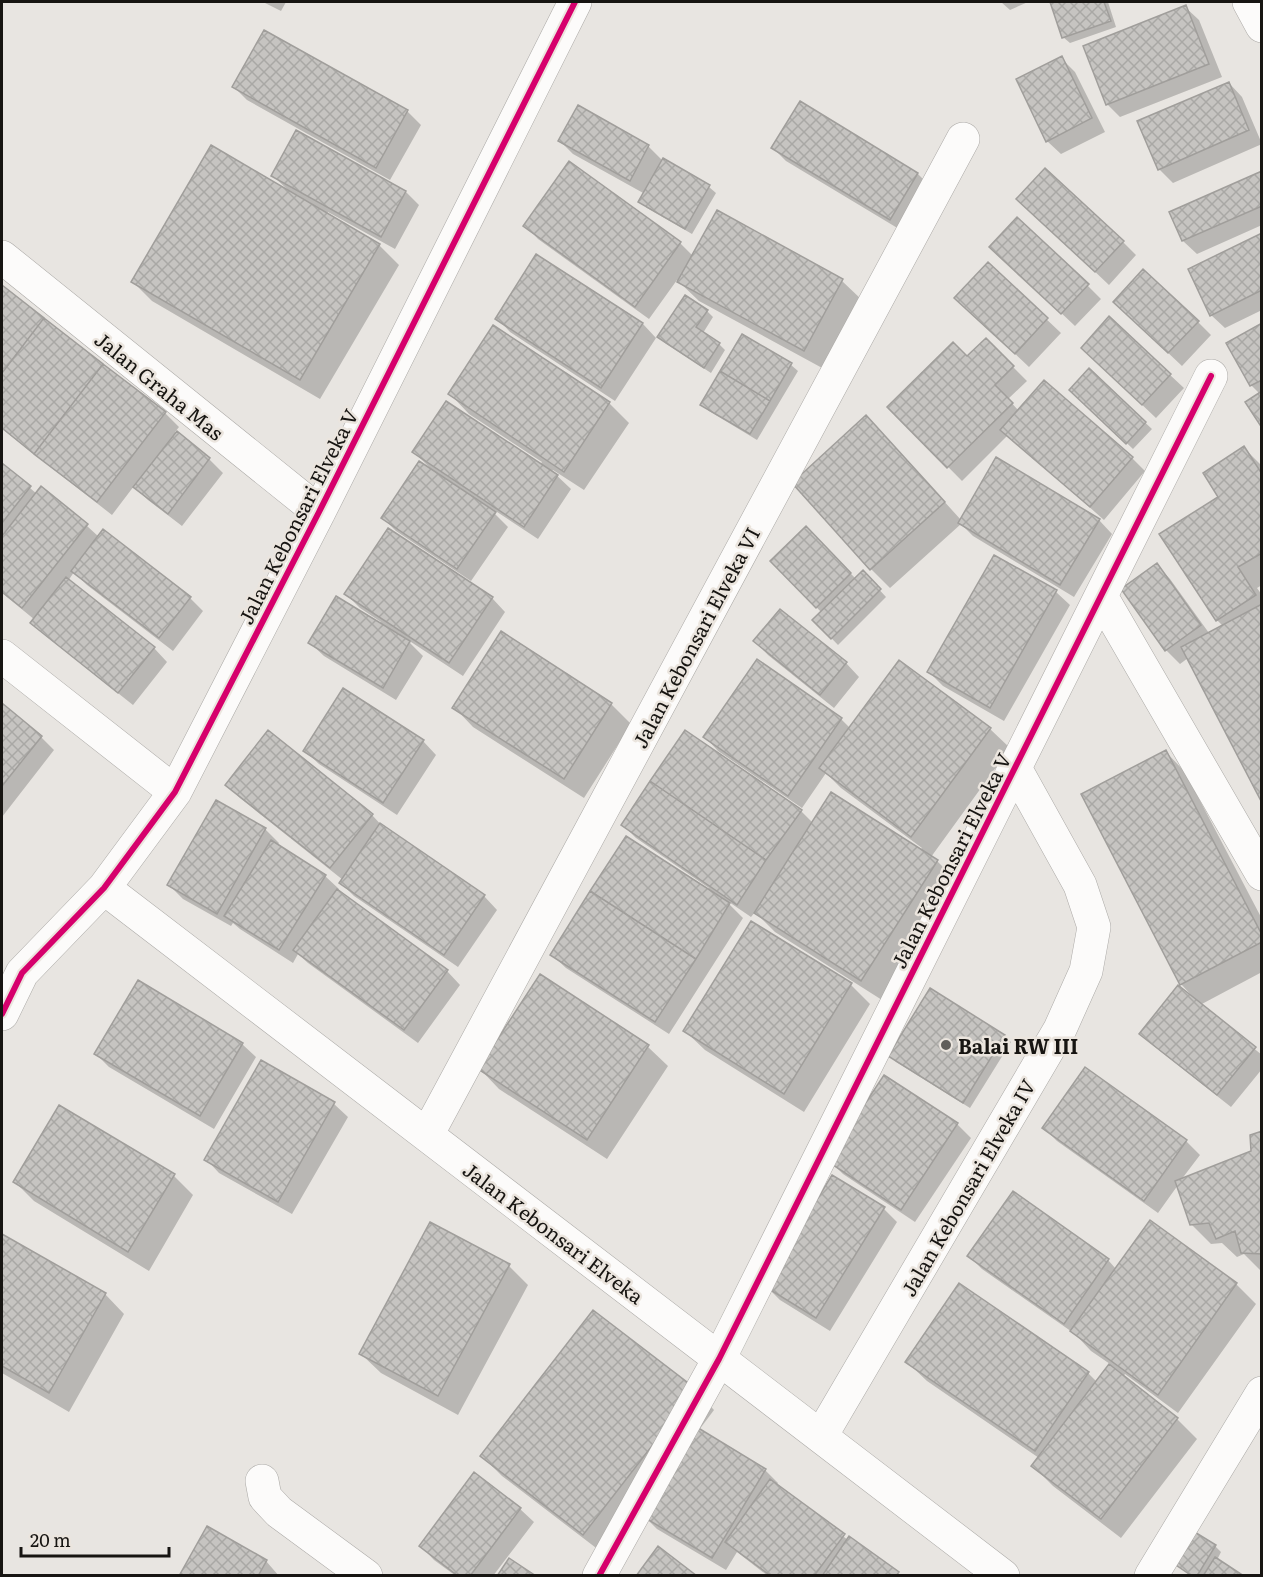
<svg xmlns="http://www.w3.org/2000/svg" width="1263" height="1577" font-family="Literata,serif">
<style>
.shadow{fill:#0003}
.building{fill:url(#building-cross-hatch);stroke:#a09e9b;stroke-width:1.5}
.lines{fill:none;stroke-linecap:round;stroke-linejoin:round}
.minor-casing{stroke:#aba9a6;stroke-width:34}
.minor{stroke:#fcfbfa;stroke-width:33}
.cycleway-casing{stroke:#ebe5de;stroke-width:10}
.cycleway{stroke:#d6006c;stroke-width:6}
.poi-dot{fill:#605e5a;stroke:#ebe5de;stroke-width:2}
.labels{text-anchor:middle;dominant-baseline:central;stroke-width:5;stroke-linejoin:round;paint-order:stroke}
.street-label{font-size:20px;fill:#171512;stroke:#ebe5de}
.poi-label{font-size:20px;font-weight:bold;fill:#171512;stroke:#ebe5de;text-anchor:start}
</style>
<defs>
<pattern id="building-cross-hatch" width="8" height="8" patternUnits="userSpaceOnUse" patternTransform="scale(1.5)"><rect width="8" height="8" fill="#c6c4c1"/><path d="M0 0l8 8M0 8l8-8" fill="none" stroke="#a9a8a5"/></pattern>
</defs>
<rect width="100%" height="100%" fill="#e8e5e1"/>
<path class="shadow" d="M263 2H286L281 11Z
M1001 2H1028L1010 10Z
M1051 2H1108L1116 27 1070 43 1063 37Z
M1185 7 1199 20 1222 77 1120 117 1107 104Z
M264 32 407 111 421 125 390 180 247 100 234 87Z
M1061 58 1075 72 1105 132 1061 154 1047 141Z
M1229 83 1242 97 1262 144 1173 183 1159 169Z
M297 132 406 192 419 205 395 249 328 212 327 215 379 245 399 265 320 399 152 301 133 282 288 190 273 176Z
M560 141 648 146 663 161 709 187 716 193 692 234 647 208 640 201 645 194 573 154Z
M773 148 918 174 931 187 904 232 786 161Z
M570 163 680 243 693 256 718 212 842 281 862 300 824 369 699 301 677 280 649 319 538 239 525 225Z
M1262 172V225L1197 254 1183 241 1171 213Z
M1032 212 1123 242 1136 255 1109 285Z
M1262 235V310L1225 328 1211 315Z
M537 256 643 324 656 338 615 401 510 332 497 318Z
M1005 260 1087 285 1101 299 1075 326Z
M988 264 1061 333 1029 367 970 311Z
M2 287 165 413 179 427 175 432 209 459 223 473 182 526 148 500 134 486 112 515 2 429Z
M707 311 713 317 703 333 719 344 725 350 711 373 665 343 659 337Z
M1128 315 1198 322 1211 335 1182 366Z
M1109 318 1184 388 1156 418 1096 361Z
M1262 325V425L1260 394 1251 385 1228 343Z
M742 336 791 365 798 371 757 440 709 411 702 405Z
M986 340 1027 381 1008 399 1019 411 1132 458 1145 471 1104 520 1008 435 962 481 889 407 967 358Z
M1089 370 1152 429 1133 449 1071 390Z
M450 394 609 403 629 423 584 490 553 470 552 471 571 489 538 539 491 508 490 509 508 527 471 581 396 531 383 518 433 471 414 452 540 465 542 462 469 414Z
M886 437 961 520H1099L1112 534 1074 597 973 536 961 524 890 588 871 569Z
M1244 448 1262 466V585L1257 588 1262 595V799L1188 658 1180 664 1166 650 1124 589 1157 565 1170 579 1209 633 1223 626 1217 620 1220 497Z
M2 464 37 494 41 488 87 526 99 537 190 598 203 611 173 651 87 585 74 572 68 581 154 648 167 662 133 705 46 636 32 623 35 620 2 593Z
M806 528 856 579 863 572 886 597 838 645 814 620 822 613 772 561Z
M994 557 1056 592 1070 605 1004 721 943 686 929 672Z
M346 594 492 598 505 612 463 676 411 642 410 643 423 656 396 700 324 656 310 643 379 624 381 622 360 608Z
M501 633 611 704 631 724 584 798 473 727 454 707Z
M755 641 846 663 859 677 834 708 768 655Z
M899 662 990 729 1010 748 931 857 937 861 957 881 882 1000 775 932 755 912 751 917 729 902 728 903 743 918 669 1034 566 968 552 955 707 890 709 888 636 838 623 825 801 811 813 823 920 850 922 848 841 788 826 773 802 808 718 751 705 737 841 719 850 728Z
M2 705 41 737 54 750 2 817Z
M423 741 436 755 397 815 319 764 305 751Z
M1166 752 1185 772 1262 919V972L1200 1005 1262 1055V1069L1231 1107 1155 1047 1141 1034 1193 997 1181 984Z
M227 785 372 815 385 829 484 896 497 910 458 967 354 896 341 883 343 880 240 798Z
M217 802 265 829 279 843 277 846 325 876 339 889 337 892 447 971 460 985 418 1043 308 963 298 954 293 963 240 929 233 923 231 926 183 899 169 885Z
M540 976 648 1047 668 1066 607 1159 499 1089 480 1069Z
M851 985 870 1004 804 1112 705 1050 685 1031Z
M1004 1036 1011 1042 970 1108 896 1062 889 1055Z
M242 1044 256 1057 214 1129 109 1067 96 1054Z
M261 1062 334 1104 348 1117 292 1214 219 1173 206 1159Z
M957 1124 971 1138 915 1222 843 1174 829 1160Z
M1044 1128 1186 1141 1200 1155 1181 1180 1253 1152 1262 1132V1272L1244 1254 1237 1257 1222 1243 1211 1244 1191 1224 1178 1185 1158 1213 1057 1141Z
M174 1176 193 1195 149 1271 34 1201 15 1182Z
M884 1209 897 1222 830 1331 780 1300 766 1286Z
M1150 1222 1236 1284 1256 1304 1178 1413 1125 1374 1123 1377 1177 1419 1197 1439 1121 1538 1053 1486 1033 1466 1039 1458 927 1381 907 1362 959 1285 1088 1373 1097 1382 1110 1364 1091 1351 1075 1334 982 1269 969 1256 1108 1260 1116 1269Z
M3 1236 105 1294 124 1314 69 1412 2 1373V1238Z
M509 1266 528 1285 458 1415 381 1373 361 1354Z
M695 1390 714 1410 699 1430 765 1470 778 1483 776 1486 848 1540 900 1576H768L737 1552 726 1570 657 1529 643 1515 604 1554 502 1476 482 1456Z
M520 1509 534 1522 493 1576H456L434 1560 421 1546Z
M1215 1546 1221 1552 1217 1560 1241 1576H1191L1175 1563Z
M266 1561 279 1576H181Z"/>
<path class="building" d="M1050 2H1104L1111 21 1062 38Z
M1186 5 1209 64 1106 105 1083 46Z
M264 30 408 110 376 168 232 87Z
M1062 56 1092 118 1046 142 1016 79Z
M1229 82 1249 130 1158 170 1137 121Z
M800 101 918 173 890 220 771 148Z
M578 105 649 145 630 181 558 141Z
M296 130 406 191 381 237 271 176Z
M211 145 380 244 300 380 131 282Z
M663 158 710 185 685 229 638 202Z
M569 161 681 242 635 307 523 226Z
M1045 168 1124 241 1095 272 1016 199Z
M1262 171V206L1182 241 1169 212Z
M717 210 843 279 804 351 677 282Z
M1017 217 1089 284 1061 314 989 247Z
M1262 233V290L1210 316 1188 269Z
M536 254 643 323 601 388 495 319Z
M988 262 1048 318 1015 354 954 298Z
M1143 269 1199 321 1168 353 1113 302Z
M2 285 44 318 2 373Z
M685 295 708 310 696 327 720 343 704 368 657 337Z
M1109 316 1171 374 1142 405 1081 348Z
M44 318 103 364 34 454 2 428V373Z
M1262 323V380L1250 386 1226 343Z
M493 325 610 402 564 472 448 394Z
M742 334 792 363 770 401 720 371Z
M986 338 1014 366 995 385 1013 403 947 468 887 407 953 342 967 356Z
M103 364 166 412 97 502 34 454Z
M1089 368 1146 422 1126 444 1069 390Z
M720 371 770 401 750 434 700 405Z
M1044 380 1133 457 1090 507 1000 430Z
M1262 391V428L1245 402Z
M446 401 558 475 524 527 412 452Z
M866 415 945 502 870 570 792 483Z
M177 431 210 458 168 514 133 487Z
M1244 446 1262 474V553L1238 567 1256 595 1216 621 1159 534 1218 497 1203 473Z
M996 457 1100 519 1060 585 958 523Z
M419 461 496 512 457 569 381 518Z
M2 463 31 486 2 523Z
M41 486 88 524 22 608 2 592V536Z
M806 526 851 573 816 608 770 561Z
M388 528 493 597 449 663 344 594Z
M103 529 191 597 159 638 71 571Z
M994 555 1057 590 990 708 927 672Z
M1157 563 1201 625 1165 651 1121 589Z
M863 570 881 589 831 639 812 620Z
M66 577 155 647 118 693 30 623Z
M336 596 410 641 383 688 308 643Z
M1262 604V801H1261L1181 647Z
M780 609 847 662 820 695 753 641Z
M501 631 612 703 564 779 452 708Z
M757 659 842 718 788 796 703 737Z
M899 660 991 728 911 837 819 768Z
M343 688 424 740 383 803 303 751Z
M2 703 42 736 2 786Z
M268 730 373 814 330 868 225 785Z
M685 730 802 810 766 860 650 781Z
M1166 750 1262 935V942L1180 985 1081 794Z
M650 781 766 860 737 905 621 825Z
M831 792 938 860 861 981 754 913Z
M216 800 266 828 217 914 167 885Z
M380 823 485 895 444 955 339 883Z
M626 836 730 903 696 959 590 891Z
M271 840 326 875 279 950 224 916Z
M337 889 448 970 404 1030 293 950Z
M590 891 696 959 655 1022 550 955Z
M751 921 852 983 784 1094 683 1031Z
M540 974 649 1045 587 1140 478 1069Z
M138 980 243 1043 200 1116 94 1054Z
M1178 985 1256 1047 1217 1095 1139 1034Z
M930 988 1005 1035 963 1103 888 1056Z
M261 1060 335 1102 278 1202 204 1160Z
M1085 1067 1187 1140 1144 1201 1042 1128Z
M884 1075 958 1123 901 1210 827 1161Z
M59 1105 175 1174 128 1252 13 1182Z
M1262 1131V1254L1241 1253 1235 1231 1216 1239 1209 1223 1190 1225 1175 1181 1251 1151 1250 1135Z
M832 1175 885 1207 816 1318 764 1286Z
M1013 1191 1109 1259 1064 1324 967 1256Z
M1150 1220 1237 1283 1158 1395 1070 1331Z
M430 1222 510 1264 438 1396 359 1354Z
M2 1234 106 1293 49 1393 2 1366Z
M959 1283 1089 1372 1035 1451 905 1362Z
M593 1310 696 1389 583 1535 480 1456Z
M1109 1364 1178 1418 1101 1519 1031 1466Z
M695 1426 766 1469 712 1558 642 1516Z
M474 1472 521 1508 470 1576H458L419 1546Z
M770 1479 845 1534 814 1576H771L725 1542Z
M207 1526 267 1560 258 1576H179Z
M1193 1531 1216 1545 1197 1576H1192L1173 1563Z
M849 1536 899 1572 896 1576H822Z
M658 1546 697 1576H636Z
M1215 1557 1244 1576H1203Z
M509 1558 536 1576H497Z"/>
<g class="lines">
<g class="minor-casing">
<path id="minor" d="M1249 2 1262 26
M2 257 319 512
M1101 596 1262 874
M2 656 175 792
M104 888 1003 1576
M2 1014 22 973 104 888 175 792 319 512 575 2
M427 1135 963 139
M821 1436 1060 1029 1086 971 1094 927 1080 885 1015 768
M262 1481 265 1497 279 1512 366 1576
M599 1576 719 1359 1211 376
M1151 1576 1262 1393"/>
</g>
<use href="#minor" class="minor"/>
<g class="cycleway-casing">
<path id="cycleway" d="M2 1014 22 973 104 888 175 792 319 512 575 2
M599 1576 719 1359 1211 376"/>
</g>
<use href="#cycleway" class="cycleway"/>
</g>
<circle class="poi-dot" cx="946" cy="1045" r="6"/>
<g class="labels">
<g class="street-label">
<text transform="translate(160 385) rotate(39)">Jalan Graha Mas</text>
<text transform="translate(297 516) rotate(-63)">Jalan Kebonsari Elveka V</text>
<text transform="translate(695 637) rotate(-62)">Jalan Kebonsari Elveka VI</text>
<text transform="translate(950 860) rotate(-63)">Jalan Kebonsari Elveka V</text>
<text transform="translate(967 1187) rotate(-60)">Jalan Kebonsari Elveka IV</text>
<text transform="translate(554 1232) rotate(37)">Jalan Kebonsari Elveka</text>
</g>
<g class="poi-label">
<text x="958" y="1045">Balai RW III</text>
</g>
</g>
<rect width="1263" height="1577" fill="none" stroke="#171512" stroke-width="6"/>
<path d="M21 1547v9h148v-9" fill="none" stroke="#171512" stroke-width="3"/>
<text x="30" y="1547" font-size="18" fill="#171512" stroke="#ebe5de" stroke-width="4.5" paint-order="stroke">20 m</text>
</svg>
